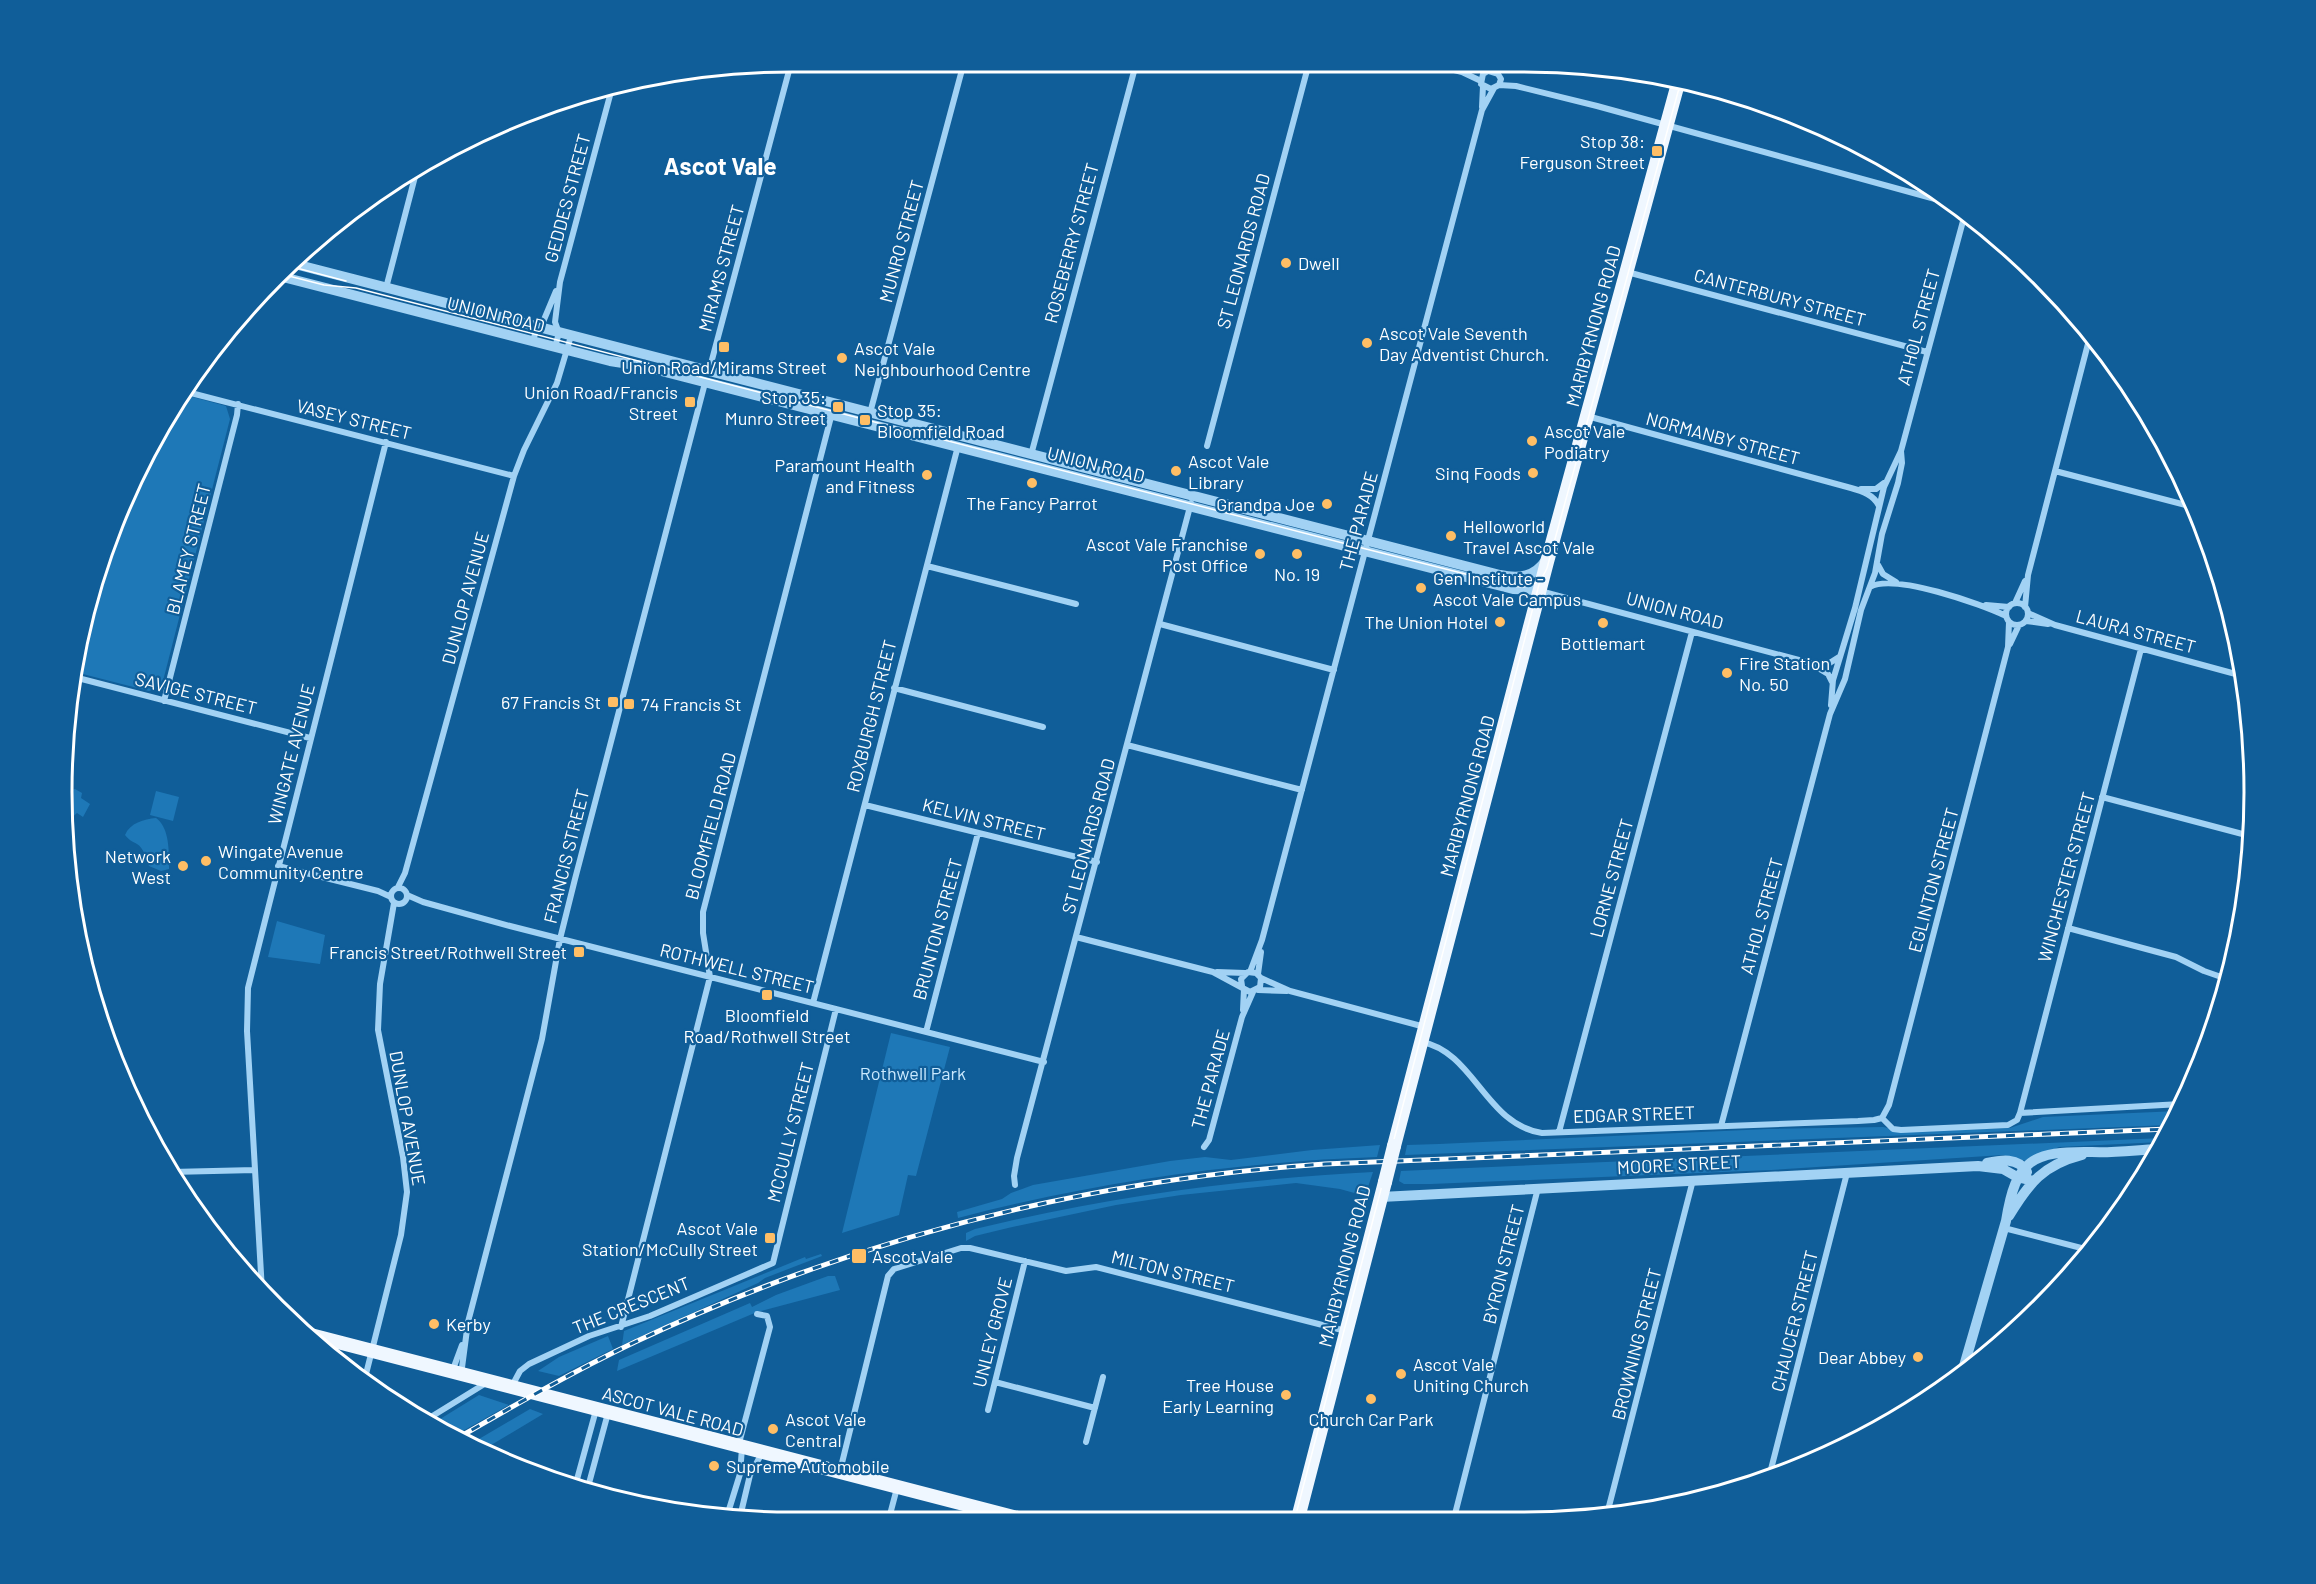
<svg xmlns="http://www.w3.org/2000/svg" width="2316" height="1584" font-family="Barlow,sans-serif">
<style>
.green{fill:#1e78b7}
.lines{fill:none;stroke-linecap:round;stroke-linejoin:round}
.minor{stroke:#a2d2f4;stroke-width:6}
.tertiary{stroke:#a2d2f4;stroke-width:10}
.primary{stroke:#eff7ff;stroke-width:14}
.tram{stroke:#fff;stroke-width:1.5}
.rail-casing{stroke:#fff;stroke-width:5}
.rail{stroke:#105e99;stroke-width:3;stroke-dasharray:9;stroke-linecap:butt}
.primary-bridge{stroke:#eff7ff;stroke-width:14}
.poi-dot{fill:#ffbe65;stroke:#105e99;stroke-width:2}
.labels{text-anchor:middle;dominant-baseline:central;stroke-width:4.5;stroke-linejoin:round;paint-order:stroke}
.poi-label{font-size:18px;fill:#fff;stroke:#105e99;text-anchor:start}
.street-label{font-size:18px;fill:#fff;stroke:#105e99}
.park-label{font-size:18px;fill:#cae9fe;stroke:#105e99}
.district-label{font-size:24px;font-weight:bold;fill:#fff;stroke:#105e99}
.rim{fill:none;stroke:#fff;stroke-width:3}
</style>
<rect width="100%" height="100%" fill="#105e99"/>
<path class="green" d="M185 395 226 406 230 419 163 681 158 688 149 691 75 672 86 603 117 513Z
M75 789 82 793 81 798 90 804 83 817 77 813 68 821 66 791Z
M156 791 179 797 173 821 150 815Z
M156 818C170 828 169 853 169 869L161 871 149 866C146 859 144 848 137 844 132 841 130 841 125 835 130 823 144 819 156 818Z
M277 921 325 935 320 964 268 957Z
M891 1033 950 1047 916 1176 908 1175 899 1215 842 1233Z
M2178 1111 2170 1125 1405 1155 1407 1145 1439 1144 1768 1129 1883 1127 1908 1132 2010 1128 2043 1117Z
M2163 1138 2161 1142 2059 1147 2026 1161 2003 1155 1771 1170 1431 1184H1404L1399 1181 1401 1171 1445 1169Z
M1380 1145 1377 1157C1235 1162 1096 1182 958 1218L957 1212 1002 1199 1011 1193 1033 1185 1170 1161 1205 1157 1231 1160 1312 1150Z
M1373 1172 1365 1196 1340 1189 1296 1183 1181 1195 1116 1205 1008 1228 975 1236 966 1241V1233L975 1229C1106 1197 1238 1179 1373 1172Z
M821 1254 822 1256 765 1278 758 1283 622 1345 624 1331 805 1257 806 1259Z
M828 1276H835L840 1290 757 1312 617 1371 619 1360 750 1303 752 1307 776 1295Z
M608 1336 613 1349 559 1376 538 1371 559 1357Z
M479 1395 509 1405 452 1437 432 1424Z
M530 1409 543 1414 481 1451 467 1446Z"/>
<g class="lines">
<path class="minor" d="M1423 62 1462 72 1481 81
M1486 72 1492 62
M1498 74V62
M1499 85 1501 79 1498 74 1488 71 1483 74 1481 84 1491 89 1499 85 1516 86 1597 106 1957 205
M1482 107 1483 86
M1627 272 1927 352
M386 288 417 169
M533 341 537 327 543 322 556 291
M555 347 559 333 555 322 560 282 612 88
M709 371 790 67
M187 392 514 476
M870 413 963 66
M1587 416 1851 488C1862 491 1874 495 1879 506
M1207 446 1309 63
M1031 455 1136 64
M2055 471 2197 508
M1861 489H1876L1884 483
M1878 565 1883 574 1896 582
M927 566 1076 604
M1870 587C1894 573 1981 604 2006 616
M1540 591 1810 663 1828 664 1839 657
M2006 614a11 11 0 1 1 22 0a11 11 0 1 1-22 0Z
M2015 603 2025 581
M1986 605 2009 607
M2025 607 2028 575 2090 336
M2028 613 2055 625 2243 676
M2026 621 2048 624
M1160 624 1334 670
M2010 644 2019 625
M1813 665 1828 674 1832 682
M74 677 310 738
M894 688 1043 727
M164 701 237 415 238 404
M1831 705 1833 680 1855 608 1884 487 1901 451 1966 210
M1127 745 1302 790
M2102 797 2250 836
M865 805 1097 862
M278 866 378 891 391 897
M398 887 405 873 514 476 524 450 557 383 571 336
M391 896a8 8 0 1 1 16 0a8 8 0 1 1-16 0Z
M407 895 423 902 510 926 1044 1062
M2068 928 2176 957 2204 971 2227 979
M1076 937 1213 972 1250 992 1260 987 1261 978 1256 973 1248 972 1241 979 1242 986
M1217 972 1245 973
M1250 972 1262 940 1482 110 1494 88
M1258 974 1261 952
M1261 978 1290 991 1425 1027
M1258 990 1287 991
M813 1003 958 446
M1243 1010 1244 989
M926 1032 978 833
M1422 1042C1474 1052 1486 1125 1542 1133L1858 1121 1874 1120 1882 1118
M2020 1113 2141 649
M1882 1118 1889 1105 2008 647 2009 622
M1882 1118 1893 1129 1901 1130 2008 1125 2017 1120 2020 1113 2181 1104
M1721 1126 1830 714 1845 679 1861 610 1875 573 1882 534 1898 483 1902 463 1901 451
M1559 1132 1692 632
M1204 1147 1209 1140 1242 1017 1253 992
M171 1172 255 1170
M1015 1185 1014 1176 1017 1158 1191 503
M2004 1228 2089 1250
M262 1291 247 1031 248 988 386 442
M621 1327 710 977 703 933V912L832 413
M452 1372 462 1345
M461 1375 468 1322 542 1039 560 939 575 879 705 383
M364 1382 401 1235 407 1192 403 1157 378 1030 380 984 394 903
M995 1382 1095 1408
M512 1386 520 1371 529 1364 589 1336 650 1316 773 1263 836 1009
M988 1410 1025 1261
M426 1420 486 1383
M1086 1442 1103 1377
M738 1447 770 1327 767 1316 757 1314
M840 1471 888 1276 894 1269 961 1248H970L1066 1271 1096 1267 1346 1331
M1769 1477 1847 1173
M576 1483 596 1410
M588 1487 608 1413
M1607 1514 1693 1180
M727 1516 740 1474 742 1448
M740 1517 750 1475 762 1453
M888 1522 897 1488
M1453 1522 1538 1188"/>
<path class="tertiary" d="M291 263 1500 575C1519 579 1535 577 1546 560
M279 276 610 361 642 366 1513 589 1539 590
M1987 1163C2001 1160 2018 1157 2027 1172
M1381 1197 1978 1166 2003 1169 2017 1177 2033 1181
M2009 1216C2029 1183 2043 1165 2082 1155
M1962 1373 2006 1221C2016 1159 2032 1151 2092 1152 2114 1153 2136 1150 2157 1149"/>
<path class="primary" d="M1394 1146 1547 562 1679 80
M303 1333 1033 1522
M1297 1522 1385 1182"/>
<path class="tram" d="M289 266 346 281
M281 274 324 285 356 288 1366 549 1513 586C1529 589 1541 583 1547 568L1681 81
M1294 1522 1541 577"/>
<g class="rail-casing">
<path id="rail" d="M456 1439C515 1405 574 1371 635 1342 853 1239 1085 1180 1325 1164L2168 1129"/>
</g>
<use href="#rail" class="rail"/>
<path class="primary-bridge" d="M1385 1182 1394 1146"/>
</g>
<g class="poi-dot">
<rect x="1651" y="145" width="12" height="12" rx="3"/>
<circle cx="1286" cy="263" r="6"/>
<circle cx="1367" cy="343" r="6"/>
<rect x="718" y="341" width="12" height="12" rx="3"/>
<circle cx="842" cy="358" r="6"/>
<rect x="684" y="396" width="12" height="12" rx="3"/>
<rect x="832" y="401" width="12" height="12" rx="3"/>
<rect x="859" y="414" width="12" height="12" rx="3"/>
<circle cx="1532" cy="441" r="6"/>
<circle cx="1176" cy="471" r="6"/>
<circle cx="1533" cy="473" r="6"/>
<circle cx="927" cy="475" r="6"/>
<circle cx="1032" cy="483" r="6"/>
<circle cx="1327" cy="504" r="6"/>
<circle cx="1451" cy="536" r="6"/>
<circle cx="1260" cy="554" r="6"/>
<circle cx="1297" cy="554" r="6"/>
<circle cx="1421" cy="588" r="6"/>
<circle cx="1500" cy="622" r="6"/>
<circle cx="1603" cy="623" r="6"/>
<circle cx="1727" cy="673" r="6"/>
<rect x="607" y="696" width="12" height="12" rx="3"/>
<rect x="623" y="698" width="12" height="12" rx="3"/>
<circle cx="206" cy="861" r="6"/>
<circle cx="183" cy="866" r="6"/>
<rect x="573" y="946" width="12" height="12" rx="3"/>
<rect x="761" y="989" width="12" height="12" rx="3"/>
<rect x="764" y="1232" width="12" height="12" rx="3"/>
<rect x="851" y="1248" width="16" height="16" rx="3"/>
<circle cx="434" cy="1324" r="6"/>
<circle cx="1918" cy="1357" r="6"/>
<circle cx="1401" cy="1374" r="6"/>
<circle cx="1286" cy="1395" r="6"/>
<circle cx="1371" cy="1399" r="6"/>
<circle cx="773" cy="1429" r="6"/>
<circle cx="714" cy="1466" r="6"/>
</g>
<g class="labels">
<g class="poi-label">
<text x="1645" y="141" text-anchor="end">Stop 38:<tspan x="1645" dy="21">Ferguson Street</tspan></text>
<text x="1298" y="263">Dwell</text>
<text x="1379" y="333">Ascot Vale Seventh<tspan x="1379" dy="21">Day Adventist Church.</tspan></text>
<text x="854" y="348">Ascot Vale<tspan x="854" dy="21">Neighbourhood Centre</tspan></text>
<text x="724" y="367" text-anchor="middle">Union Road/Mirams Street</text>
<text x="678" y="392" text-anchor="end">Union Road/Francis<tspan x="678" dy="21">Street</tspan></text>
<text x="826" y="397" text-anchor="end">Stop 35:<tspan x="826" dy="21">Munro Street</tspan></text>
<text x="877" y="410">Stop 35:<tspan x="877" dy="21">Bloomfield Road</tspan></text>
<text x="1544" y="431">Ascot Vale<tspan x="1544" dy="21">Podiatry</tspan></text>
<text x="1188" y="461">Ascot Vale<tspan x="1188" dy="21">Library</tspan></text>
<text x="915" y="465" text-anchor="end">Paramount Health<tspan x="915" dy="21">and Fitness</tspan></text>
<text x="1521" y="473" text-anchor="end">Sinq Foods</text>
<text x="1032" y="503" text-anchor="middle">The Fancy Parrot</text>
<text x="1315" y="504" text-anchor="end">Grandpa Joe</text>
<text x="1463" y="526">Helloworld<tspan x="1463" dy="21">Travel Ascot Vale</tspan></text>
<text x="1248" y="544" text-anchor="end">Ascot Vale Franchise<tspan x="1248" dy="21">Post Office</tspan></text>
<text x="1297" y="574" text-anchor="middle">No. 19</text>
<text x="1433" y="578">Gen Institute -<tspan x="1433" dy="21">Ascot Vale Campus</tspan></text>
<text x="1488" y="622" text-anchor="end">The Union Hotel</text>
<text x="1603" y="643" text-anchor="middle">Bottlemart</text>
<text x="1739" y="663">Fire Station<tspan x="1739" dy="21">No. 50</tspan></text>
<text x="601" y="702" text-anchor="end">67 Francis St</text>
<text x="641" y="704">74 Francis St</text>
<text x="218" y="851">Wingate Avenue<tspan x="218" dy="21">Community Centre</tspan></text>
<text x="171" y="856" text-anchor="end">Network<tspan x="171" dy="21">West</tspan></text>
<text x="567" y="952" text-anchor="end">Francis Street/Rothwell Street</text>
<text x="767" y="1015" text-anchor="middle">Bloomfield<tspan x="767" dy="21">Road/Rothwell Street</tspan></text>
<text x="758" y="1228" text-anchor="end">Ascot Vale<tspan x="758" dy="21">Station/McCully Street</tspan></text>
<text x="872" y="1256">Ascot Vale</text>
<text x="446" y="1324">Kerby</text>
<text x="1906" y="1357" text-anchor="end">Dear Abbey</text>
<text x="1413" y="1364">Ascot Vale<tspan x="1413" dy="21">Uniting Church</tspan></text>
<text x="1274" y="1385" text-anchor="end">Tree House<tspan x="1274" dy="21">Early Learning</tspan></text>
<text x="785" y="1419">Ascot Vale<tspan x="785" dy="21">Central</tspan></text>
<text x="1371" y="1419" text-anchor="middle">Church Car Park</text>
<text x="726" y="1466">Supreme Automobile</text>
</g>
<g class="street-label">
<text transform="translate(567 198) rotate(-75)">GEDDES STREET</text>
<text transform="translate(901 241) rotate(-75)">MUNRO STREET</text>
<text transform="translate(1071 243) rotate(-75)">ROSEBERRY STREET</text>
<text transform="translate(1243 251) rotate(-75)">ST LEONARDS ROAD</text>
<text transform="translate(721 268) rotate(-75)">MIRAMS STREET</text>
<text transform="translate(1780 297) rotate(15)">CANTERBURY STREET</text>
<text transform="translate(496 314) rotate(14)">UNION ROAD</text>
<text transform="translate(1593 326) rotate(-75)">MARIBYRNONG ROAD</text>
<text transform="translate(1918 327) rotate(-75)">ATHOL STREET</text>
<text transform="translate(354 419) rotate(14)">VASEY STREET</text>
<text transform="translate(1723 438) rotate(15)">NORMANBY STREET</text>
<text transform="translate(1096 464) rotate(14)">UNION ROAD</text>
<text transform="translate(1358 521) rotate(-75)">THE PARADE</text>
<text transform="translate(188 549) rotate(-76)">BLAMEY STREET</text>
<text transform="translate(465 598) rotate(-75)">DUNLOP AVENUE</text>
<text transform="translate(1675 610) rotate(15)">UNION ROAD</text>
<text transform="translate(2136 631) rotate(15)">LAURA STREET</text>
<text transform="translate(196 693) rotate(14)">SAVIGE STREET</text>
<text transform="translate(871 716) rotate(-76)">ROXBURGH STREET</text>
<text transform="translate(291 754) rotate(-76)">WINGATE AVENUE</text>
<text transform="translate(1467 796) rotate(-75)">MARIBYRNONG ROAD</text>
<text transform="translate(984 819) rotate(14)">KELVIN STREET</text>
<text transform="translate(710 826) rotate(-75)">BLOOMFIELD ROAD</text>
<text transform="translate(1088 836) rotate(-75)">ST LEONARDS ROAD</text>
<text transform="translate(566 856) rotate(-76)">FRANCIS STREET</text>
<text transform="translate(2066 877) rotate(-75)">WINCHESTER STREET</text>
<text transform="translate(1611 878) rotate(-75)">LORNE STREET</text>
<text transform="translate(1933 880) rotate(-75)">EGLINTON STREET</text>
<text transform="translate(1761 916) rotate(-75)">ATHOL STREET</text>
<text transform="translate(937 929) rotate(-75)">BRUNTON STREET</text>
<text transform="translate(737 968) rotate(14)">ROTHWELL STREET</text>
<text transform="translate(1210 1079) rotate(-75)">THE PARADE</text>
<text transform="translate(1634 1114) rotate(-2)">EDGAR STREET</text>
<text transform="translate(408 1118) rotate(80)">DUNLOP AVENUE</text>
<text transform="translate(790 1132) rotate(-76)">MCCULLY STREET</text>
<text transform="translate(1679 1164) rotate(-3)">MOORE STREET</text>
<text transform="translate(1503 1264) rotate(-76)">BYRON STREET</text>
<text transform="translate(1344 1266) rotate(-76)">MARIBYRNONG ROAD</text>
<text transform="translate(1173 1271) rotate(14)">MILTON STREET</text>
<text transform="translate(631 1305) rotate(-22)">THE CRESCENT</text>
<text transform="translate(1794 1321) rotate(-76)">CHAUCER STREET</text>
<text transform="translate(992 1332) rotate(-76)">UNLEY GROVE</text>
<text transform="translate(1636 1344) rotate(-76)">BROWNING STREET</text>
<text transform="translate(673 1411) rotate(15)">ASCOT VALE ROAD</text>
</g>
<g class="park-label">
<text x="913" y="1073">Rothwell Park</text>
</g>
<g class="district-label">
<text x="720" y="165">Ascot Vale</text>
</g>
</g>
<path d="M0 0H2316V1584H0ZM792 72H1524A720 720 0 0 1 2244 792V792A720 720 0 0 1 1524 1512H792A720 720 0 0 1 72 792V792A720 720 0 0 1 792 72Z" fill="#105e99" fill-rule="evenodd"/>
<path class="rim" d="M792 72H1524A720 720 0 0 1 2244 792V792A720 720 0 0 1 1524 1512H792A720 720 0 0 1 72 792V792A720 720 0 0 1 792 72Z"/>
</svg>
